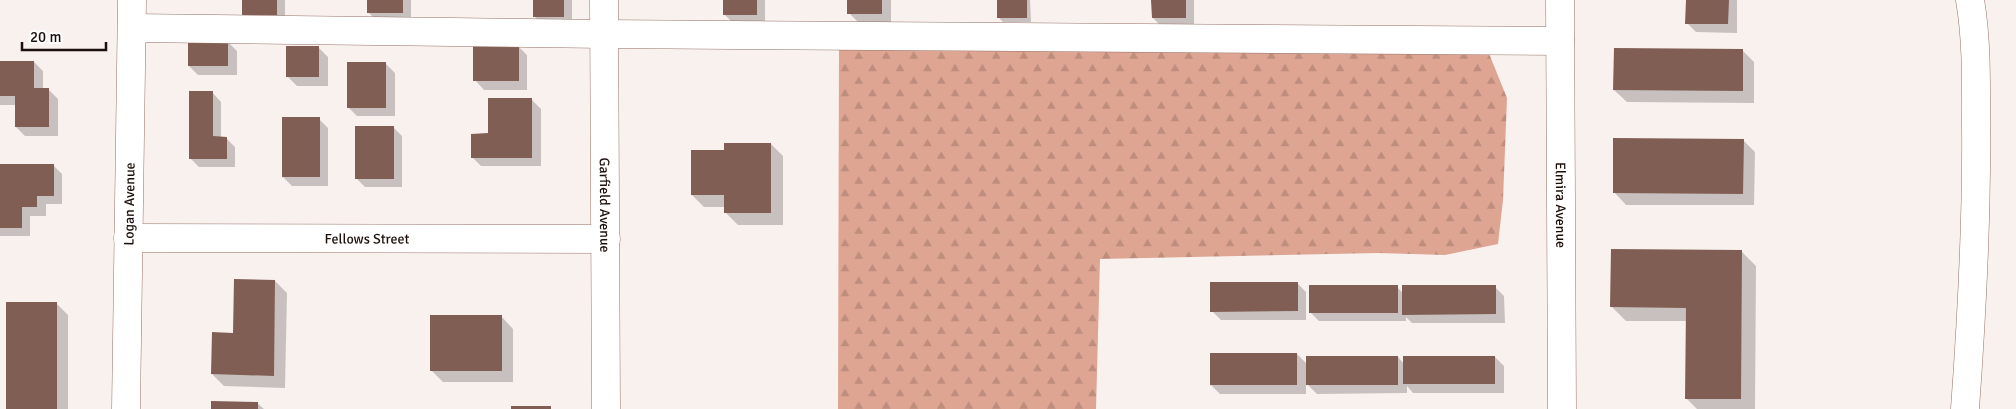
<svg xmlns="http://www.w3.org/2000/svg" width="2016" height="409" font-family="Signika,sans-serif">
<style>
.forest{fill:url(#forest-firs)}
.shadow{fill:#0003}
.building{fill:#815e53}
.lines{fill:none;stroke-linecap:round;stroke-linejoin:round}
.minor-casing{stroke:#967267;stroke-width:29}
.minor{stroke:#fff;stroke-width:28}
.labels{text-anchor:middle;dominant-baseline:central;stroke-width:4.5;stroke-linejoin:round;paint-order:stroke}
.street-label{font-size:14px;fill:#1c0f0b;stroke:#fff}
</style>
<defs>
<pattern id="forest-firs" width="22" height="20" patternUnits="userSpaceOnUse" patternTransform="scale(1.25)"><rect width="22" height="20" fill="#dea593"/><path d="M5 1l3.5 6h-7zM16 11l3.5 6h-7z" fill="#be8d7d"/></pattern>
</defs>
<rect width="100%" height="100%" fill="#f9f1ee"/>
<path class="forest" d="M1484 41 1507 98 1503 200 1498 244 1445 255 1378 253 1100 259 1096 409H838L839 46Z"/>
<path class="shadow" d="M243 0H285V23H252L243 14Z
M368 0H411V21H377L368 12Z
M534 0H572V25H543L534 16Z
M725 0H765V24H734L725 15Z
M849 0H891V22H858L849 13Z
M998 0H1030L1031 22H1003L998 17Z
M1153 0H1194V27H1162L1153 18Z
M1687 0H1737V33L1696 32 1687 23Z
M228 42 237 51V75H198L189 66Z
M518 46 527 55V90H484L475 80Z
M319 48 328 57V86H297L288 77Z
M1742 50 1754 62V103L1627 102 1614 90Z
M0 62H34L43 71V90H49L58 99V136H25L16 127V105H0Z
M386 64 395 73V116H357L348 107Z
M212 92 221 102V138H226L235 147V167H199L190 158Z
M532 100 541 109V166H481L472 157 489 134Z
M319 119 328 128V186H292L283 177Z
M393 127 402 136V187H365L356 178Z
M1743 140 1755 152 1754 205H1626L1614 192Z
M771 144 783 156V225H738L726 213V207H704L692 195 726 151Z
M0 165H53L62 174V204H46V216H30V236H0Z
M1742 252 1756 266 1755 409H1697L1686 398 1687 321H1626L1612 307Z
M275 281 287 293 285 388 224 386 212 374 235 334Z
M1297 283 1306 292V320H1221L1212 311Z
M1397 287 1403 293 1495 287 1504 296 1505 323H1412L1406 317V321H1319L1310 312Z
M56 303 68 315V409H7Z
M501 316 513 329V382H443L431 370Z
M1297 354 1308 365 1398 357 1404 364 1495 357 1504 366V393H1413L1407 386V393L1317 394 1306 383V394H1220L1211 385Z
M257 403 264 409H212Z"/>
<path class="building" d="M242 0H277V15H242Z
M367 0H403V13H367Z
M533 0H564V17H533Z
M723 0H757V15H723Z
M847 0H882V14H847Z
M997 0H1027V18H997Z
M1151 0H1186V18H1152Z
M1686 0H1729L1728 24H1685Z
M188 41H228V66H188Z
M473 45H519V81H473Z
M286 46H319V77H286Z
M1614 48 1743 49V91L1613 90Z
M0 61H34V88H49V127H15V96H0Z
M347 62H386V108H347Z
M189 91H213V136L227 137V159H189Z
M488 98H532V158H471V134L488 133Z
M282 117H320V177H282Z
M355 126H394V179H355Z
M1613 138 1744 139 1743 194 1613 193Z
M724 143H771V213H724V195H691V150H724Z
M0 164H54V196H37V207H22V228H0Z
M1611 249 1742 250 1741 399H1685L1686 308 1610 307Z
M234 279 275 280 274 376 211 374 212 332 233 333Z
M1210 282H1298V311L1210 312Z
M1309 285H1398V313H1309Z
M1402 285H1496V314L1402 315Z
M6 302H57V409H6Z
M430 315H502V371H430Z
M1210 353H1297V385H1210Z
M1306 356H1398V385H1306Z
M1403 356H1495V384H1403Z
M211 401 258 402V409H211Z
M511 406H551V409H511Z"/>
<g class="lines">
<g class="minor-casing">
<g id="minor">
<path id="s1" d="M604 0 606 409"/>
<path id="s2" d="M1560 0 1562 409"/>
<path d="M133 28 604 34 1560 41"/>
<path id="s3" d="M128 238 606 239"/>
<path id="s4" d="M126 409 132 0"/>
<path d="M1965 409C1972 313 1977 221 1976 125 1976 83 1977 41 1970 0"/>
</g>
</g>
<use href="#minor" class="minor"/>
</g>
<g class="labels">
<g class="street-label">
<text stroke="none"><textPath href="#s4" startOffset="205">Logan Avenue</textPath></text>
<text stroke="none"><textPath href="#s1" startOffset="205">Garfield Avenue</textPath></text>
<text stroke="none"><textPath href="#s2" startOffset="205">Elmira Avenue</textPath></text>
<text stroke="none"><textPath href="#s3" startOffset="239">Fellows Street</textPath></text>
</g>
</g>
<path d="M22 42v8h84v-8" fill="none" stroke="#1c0f0b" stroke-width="2.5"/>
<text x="30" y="42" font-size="15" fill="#1c0f0b" stroke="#ffffff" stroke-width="4" paint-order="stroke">20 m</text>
</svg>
